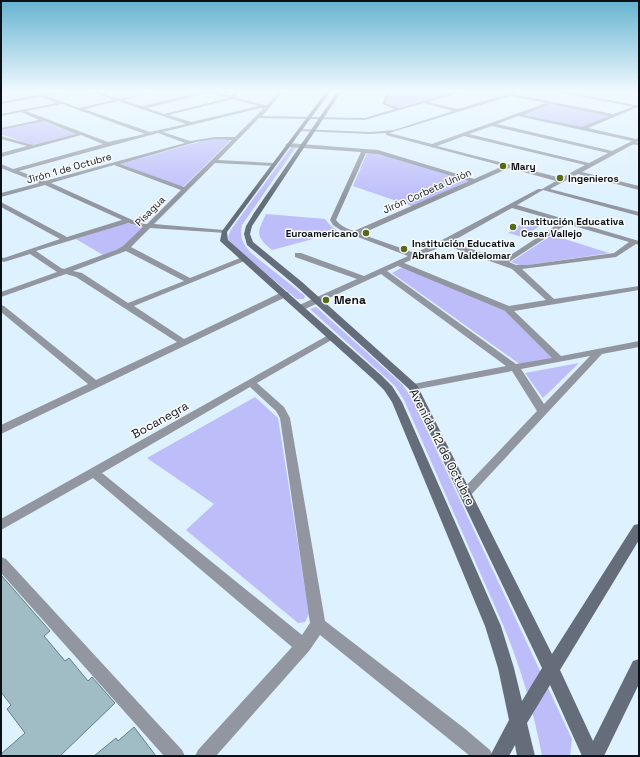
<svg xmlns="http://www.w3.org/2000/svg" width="640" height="757" font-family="'Space Grotesk',sans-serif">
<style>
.green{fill:#bdbdfa}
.building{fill:#a0bdc5;stroke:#637e85}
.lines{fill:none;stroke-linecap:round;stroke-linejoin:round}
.pedestrian{fill:#9196a0;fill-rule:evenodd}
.minor{fill:#9196a0;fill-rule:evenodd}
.tertiary{fill:#9196a0;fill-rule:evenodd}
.secondary{fill:#656d7a;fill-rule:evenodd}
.poi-dot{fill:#566a17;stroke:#fbfbfb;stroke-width:1.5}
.labels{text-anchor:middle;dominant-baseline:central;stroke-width:3;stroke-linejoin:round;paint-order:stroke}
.far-poi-label{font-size:10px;font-weight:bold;fill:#0a1218;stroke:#fbfbfb;text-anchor:start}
.far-street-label{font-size:10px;fill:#0a1218;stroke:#fbfbfb}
.poi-label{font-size:12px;font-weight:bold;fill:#0a1218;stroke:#fbfbfb;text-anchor:start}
.street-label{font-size:12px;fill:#0a1218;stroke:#fbfbfb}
</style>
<rect width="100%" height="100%" fill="#def1fe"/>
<path class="green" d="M391 92H443L448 94 396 108 387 103Z
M551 104 609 115 581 128 520 115Z
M42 121 76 134 32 145 1 134V130Z
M215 139 231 140 184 186 180 187 120 164 206 140Z
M292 146 296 147 242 225C239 237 243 244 251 253L305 296 304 299H297L234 247 228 239 230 231Z
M369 152 375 153 470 180 414 207 353 186 367 153Z
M266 214 325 219 330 225 339 232 272 250C255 236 257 233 266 214Z
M526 221 540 226 522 237 508 233Z
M126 223 146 228 118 250 103 255 76 239Z
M552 235 609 253 522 266 511 262Z
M403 267 507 312 554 358 521 365 392 273Z
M316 307 402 384 412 398 572 739 570 756H542C534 712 521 669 504 627L404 400 395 386 310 309Z
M579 363 543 398 525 373Z
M255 397 278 418 309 614 305 622 298 623 186 530 214 504 147 458Z"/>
<path class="building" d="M1 575 50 631 44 636 65 661 69 658 88 681 92 677 115 703 60 756H1V754L25 733 7 709 11 705 1 692Z
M134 727 156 756H94L116 738 118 741Z"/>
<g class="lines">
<path class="pedestrian" d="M630 142 639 143V145L630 144Z"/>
<path class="minor" d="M1 92H5L1 94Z
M53 92H63L46 96 79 108 114 100 92 92C102 92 108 97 117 98 126 100 144 92 156 92L123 100 142 106 201 92H216L231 96 235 92H240L235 97 263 105H267L278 92H283L262 116 365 118 394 109 382 104 387 92H391L386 103 399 108 454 92H462L428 102 458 109 513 92H520L514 94 613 114 638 105V107L588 128 636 139 639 138V141L582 172 639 186V190L578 174 550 189 639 212V216L543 190 517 205 639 241V245L636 244 616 257 522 269 554 299 639 286V290L514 311 561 356 639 341V347L602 354 470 496 466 498 462 496 460 493 462 490 537 411 512 371 413 390 409 389 408 387 413 384 506 366 381 274 303 310H297L296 308 297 306 357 279 295 257V253H301L364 276 408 256 342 231 333 225 330 220 361 152 288 147 285 145 288 143 378 150 474 179 503 166 386 135V133L370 134 300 131 298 130 300 129 370 132 394 130 453 111 424 103 365 120 259 118 218 160 273 163 275 164V166L215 163 154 224 224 230 227 232 226 233 150 228 131 247 190 278 240 258H243L247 260 134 306 184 339 282 292H288L289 294 288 296 1 434V425L88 384 1 312V305L4 306 96 380 177 342 76 277 66 274 1 297V292L57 272 30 254 4 262 1 261V257L4 258 60 239 1 207V202L67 237 122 220 45 185 1 197V193L39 183 1 168V164L13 169 103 144 81 135 1 157V153L27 146 1 139V136L33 145 76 134 44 121 1 130V128L39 120 21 112 1 116V114L57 103 41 97 1 104V102ZM208 93 229 98 164 114 147 108ZM510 96 546 103 432 144 389 133ZM232 99 259 106 191 122 169 115ZM118 101 186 124 150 132 84 109ZM62 104 145 134 108 142 26 111ZM551 104 608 116 582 127 523 115ZM260 108H264L235 137H215L190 141 163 132ZM518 116 632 141 612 151 497 124ZM492 126 608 153 589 163 469 134ZM158 133 185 143 45 181 19 171ZM464 136 585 165 561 178 437 146ZM215 139 232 140 184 187 120 164 196 142ZM366 153 378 154 469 181 354 231C348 229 340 226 336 220ZM114 165 181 190 147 224 139 223 51 183ZM509 168 556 181 542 189H538L442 240 415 253 361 234ZM512 208 561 222 503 260 451 242ZM128 223 143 227 123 246 116 250 64 269 61 268 36 251ZM567 224 629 242 614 253 528 265H516L509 262ZM445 245 512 269 546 300 509 306 404 263ZM126 251 184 281 128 303 82 273 73 271ZM398 266 505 311 552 358 516 364 387 271ZM590 356 544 404 521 369Z
M639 92V94L636 92Z
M332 333 337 336 335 338 257 383 284 407 290 418 325 621 464 728 490 750 493 756H470L320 635 309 651 216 756H195L198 750 292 647 93 478 1 530V519ZM250 387 276 411 280 418 310 623 302 635 102 473Z
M1 557 6 559 182 750 185 756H164L1 573Z"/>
<path class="tertiary" d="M568 92 639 106V108L558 92Z"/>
<path class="secondary" d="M326 92H330L227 232 228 240 382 376 392 386 402 402 501 626 514 668 522 701 542 668 409 389 296 286 247 245 244 234 246 226 254 213 337 92H341L252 226 250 234 253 242 302 282 417 385 552 654 634 525 639 524V540L560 670 593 741 633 661 639 659V684L604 756H582L550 685 527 723 535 756H517L515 745 509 756H490L509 720 498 668 485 626 392 402 384 390 374 380 220 241 222 231Z"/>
</g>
<linearGradient id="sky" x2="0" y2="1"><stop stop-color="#65b3d0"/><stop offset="0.46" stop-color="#f0f9ff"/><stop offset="1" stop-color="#f0f9ff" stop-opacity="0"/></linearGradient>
<rect width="640" height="198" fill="url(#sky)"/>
<g class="poi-dot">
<circle cx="503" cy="166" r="4"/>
<circle cx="560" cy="178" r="4"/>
<circle cx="513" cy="227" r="4"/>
<circle cx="366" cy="233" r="4"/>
<circle cx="404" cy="249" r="4"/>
<circle cx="326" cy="300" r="4"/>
</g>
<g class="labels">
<g class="far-poi-label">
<text x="511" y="166">Mary</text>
<text x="568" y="178">Ingenieros</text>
<text x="521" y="221">Institución Educativa<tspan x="521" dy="12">Cesar Vallejo</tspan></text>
<text x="358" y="233" text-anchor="end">Euroamericano</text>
<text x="412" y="243">Institución Educativa<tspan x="412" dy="12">Abraham Valdelomar</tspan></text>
</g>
<g class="far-street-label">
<text transform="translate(69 168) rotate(-16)">Jirón 1 de Octubre</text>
<text transform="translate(427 191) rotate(-24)">Jirón Corbeta Unión</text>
<text transform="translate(150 211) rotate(-45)">Pisagua</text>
</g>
<g class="poi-label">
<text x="334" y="300">Mena</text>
</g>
<g class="street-label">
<text transform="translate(160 420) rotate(-29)">Bocanegra</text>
<text transform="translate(442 447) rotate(63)">Avenida 12 de Octubre</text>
</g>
</g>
<rect width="640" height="757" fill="none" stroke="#0a1218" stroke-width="4"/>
</svg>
